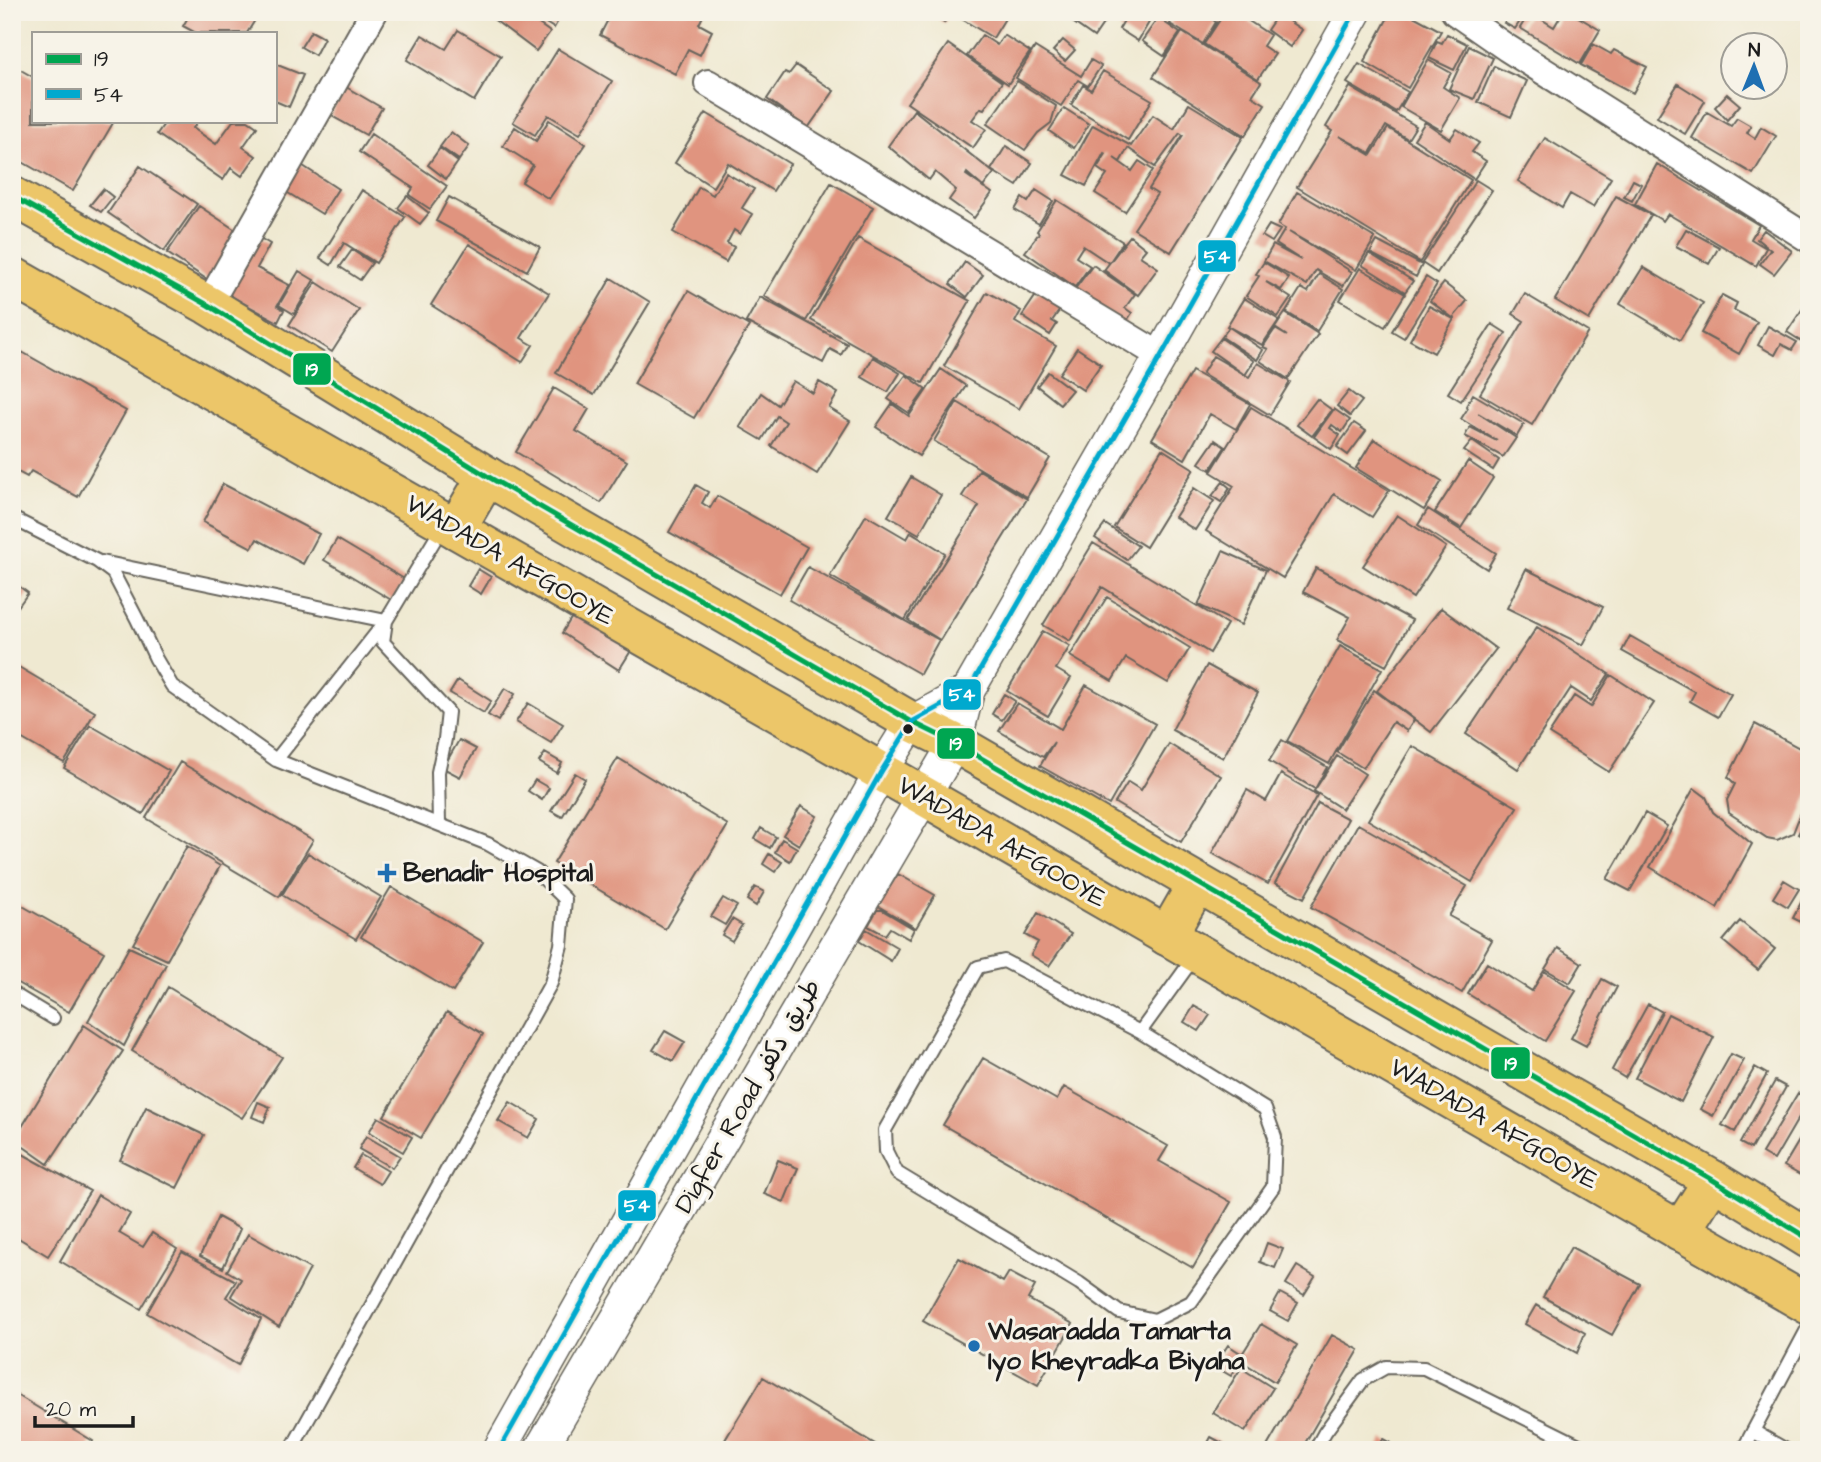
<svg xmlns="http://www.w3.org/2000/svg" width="1821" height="1462" font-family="'Architects Daughter','Playpen Sans Arabic',sans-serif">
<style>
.building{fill:#e0947f}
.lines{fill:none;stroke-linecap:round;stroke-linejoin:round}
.service-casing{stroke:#66645b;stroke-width:16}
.minor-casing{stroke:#66645b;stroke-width:30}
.tertiary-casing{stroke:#66645b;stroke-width:35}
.primary-casing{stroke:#66645b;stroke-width:42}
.trunk-casing{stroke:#66645b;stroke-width:42}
.service{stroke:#fff;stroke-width:12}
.minor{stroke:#fff;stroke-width:26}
.tertiary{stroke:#fff;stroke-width:32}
.primary{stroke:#ecc669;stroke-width:38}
.trunk{stroke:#ecc669;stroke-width:38}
.bus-1-casing{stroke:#f7f3e8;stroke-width:10}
.bus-2-casing{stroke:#f7f3e8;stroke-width:10}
.bus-1{stroke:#00a651;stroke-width:5}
.bus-2{stroke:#00a9ce;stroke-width:5}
.bus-dot{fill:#1c1c1c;stroke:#f7f3e8;stroke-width:2.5}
.poi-dot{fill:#1f6fb2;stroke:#f7f3e8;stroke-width:2.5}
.labels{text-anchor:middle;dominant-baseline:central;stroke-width:6;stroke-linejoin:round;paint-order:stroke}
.street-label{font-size:26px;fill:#1c1c1c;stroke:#f7f3e8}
.poi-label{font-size:26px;font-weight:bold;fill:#1c1c1c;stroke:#f7f3e8;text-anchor:start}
.line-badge{stroke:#f7f3e8;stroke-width:2.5}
.badge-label{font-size:19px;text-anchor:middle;font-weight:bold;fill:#fff}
</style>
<rect width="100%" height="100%" fill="#f7f3e8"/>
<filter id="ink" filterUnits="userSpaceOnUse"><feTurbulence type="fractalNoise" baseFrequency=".0143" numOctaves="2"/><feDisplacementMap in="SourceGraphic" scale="14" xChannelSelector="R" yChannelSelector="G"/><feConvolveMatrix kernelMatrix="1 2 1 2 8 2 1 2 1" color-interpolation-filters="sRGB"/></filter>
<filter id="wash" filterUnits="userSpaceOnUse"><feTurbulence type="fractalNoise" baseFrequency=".00686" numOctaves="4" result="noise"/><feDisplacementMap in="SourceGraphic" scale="28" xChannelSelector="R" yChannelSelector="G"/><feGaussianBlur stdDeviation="1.57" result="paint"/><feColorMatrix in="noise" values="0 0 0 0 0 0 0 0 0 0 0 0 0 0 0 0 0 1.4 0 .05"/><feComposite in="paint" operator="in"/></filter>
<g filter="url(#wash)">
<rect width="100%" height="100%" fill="#efe9d1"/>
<g id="blocks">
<path class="building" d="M191 12H242L255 20 247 33H196L183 26Z
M484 12H522L550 32 536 51Z
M528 12H563L554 28Z
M612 12H705L699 24 712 31 700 55 688 49 675 74 600 35Z
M928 12H1009L993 38 950 12 944 23Z
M1067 12H1111L1094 37 1064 16Z
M1129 12H1152L1154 14 1138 41 1119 29Z
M1177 12H1201L1216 22 1203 44 1170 24Z
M1225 12H1235L1270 35 1263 46 1275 54 1258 79 1204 44Z
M1391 12H1406L1441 31 1408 88 1364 62Z
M1511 12H1526L1515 29 1504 23Z
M1530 12 1554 27 1563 12H1570L1600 30 1580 64 1520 28Z
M1278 14 1302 30 1290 47 1267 30Z
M1158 18 1180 33 1164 56 1142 41Z
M458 30 501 56 474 101 407 60 422 35 446 49Z
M311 31 324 38 315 55 301 47Z
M1182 32 1261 82 1252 96 1265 104 1245 136 1153 77Z
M1447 34 1467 44 1454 70 1429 58 1437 41 1442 43Z
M982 35 997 45 1004 35 1030 52 1008 84 967 56Z
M1063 40 1075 50 1065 61 1053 51Z
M948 44 1002 82 984 109 981 108 972 120 986 129 973 148 907 103Z
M1593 44 1611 54 1614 50 1647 67 1633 93 1581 65Z
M1469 46 1493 58 1474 99 1449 89Z
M1035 47 1081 76 1091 60 1101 66 1088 86 1078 80 1061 106 1016 78Z
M558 49 612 81 580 134 548 115 535 135 513 122Z
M1428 60 1451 73 1443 87 1460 98 1441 130 1401 107Z
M275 64 303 75 289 107 275 101Z
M1359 64 1408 92 1396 112 1347 83Z
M12 65 33 77V121H109L113 123 73 191 12 156Z
M796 65 834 91 808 128 767 99 785 72 789 74Z
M1494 66 1527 81 1511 117 1478 102Z
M1103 71 1152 100 1128 140 1071 105 1083 85 1091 90Z
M1017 81 1056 106 1051 123 1038 133 1025 150 987 124Z
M1678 84 1705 101 1685 134 1657 117Z
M346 87 382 108 366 135 330 115Z
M1350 87 1416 126 1408 139 1386 126 1370 153 1339 136 1371 155 1388 128 1471 180 1420 262 1297 187 1332 131 1326 127Z
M1727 94 1740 105 1727 120 1715 107Z
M1189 104 1243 137 1171 252 1134 229 1157 194 1149 189 1183 135 1180 133 1155 167 1128 148 1120 162 1114 158 1132 171 1139 161 1153 170 1125 212 1095 193 1107 175 1097 168 1106 154 1104 153 1086 186 1065 175 1093 125 1131 146 1153 115 1174 129Z
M1064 108 1089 124 1074 148 1049 131Z
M914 110 994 173 983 187 967 173 966 175 992 193 974 218 949 200 956 190 935 172 929 180 888 146Z
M1707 112 1731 126 1737 118 1751 126 1747 133 1755 138 1761 127 1776 136 1753 174 1692 138Z
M706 113 790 164 773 191 728 163 713 187 675 163Z
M549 120 586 144 549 199 522 182 533 165 503 146 515 127 536 141Z
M166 121H198L193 128 216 144 233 121H248L257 127 243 147 256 156 242 176 231 168 223 180 157 134Z
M1425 122 1450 139 1457 129 1479 143 1472 152 1486 161 1474 179 1414 139Z
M451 132 469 146 459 160 440 147Z
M371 134 447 186 430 209 409 195 413 188 359 152Z
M1545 138 1611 178 1593 207 1570 194 1562 208 1518 181Z
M1006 146 1032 163 1017 186 991 170Z
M440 148 458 162 446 179 428 165Z
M297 162 338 189 322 214 280 188Z
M1657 164 1759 225 1751 239 1766 248 1756 266 1668 214 1663 221 1635 204Z
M140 166 197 204 164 251 108 213Z
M726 173 754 189 742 208 752 214 740 234 734 230 727 243 734 247 726 262 673 232 699 187 713 195Z
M1476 180 1492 190 1437 273 1422 263Z
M1633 180 1641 184 1632 201 1624 197Z
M831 183 873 207 806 321 764 296Z
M103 189 113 197 101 212 90 205Z
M362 190 405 217 376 263 344 243 331 265 320 258Z
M1036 190 1053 201 1039 224 1015 210 1022 198 1028 202Z
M1297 192 1375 238 1356 270 1289 232 1352 272 1343 286 1316 270 1307 285 1264 261 1273 245 1301 260 1276 244 1285 229 1278 225Z
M407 196 429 213 420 224 398 208Z
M1616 196 1651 215 1589 320 1555 300Z
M449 197 540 247 527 271 436 221Z
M1057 200 1123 242 1109 263 1083 246 1076 257 1090 266 1075 287 1025 252 1039 233 1037 231Z
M199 206 240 233 208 280 167 253Z
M1269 225 1280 230 1272 242 1262 236Z
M1686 229 1719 247 1709 264 1676 246Z
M1764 230 1792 251 1774 274 1760 264 1770 250 1772 251 1757 239Z
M255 235 270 244 257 268 289 285 277 306 284 310 278 322 223 292Z
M1130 236 1146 249 1140 256 1158 268 1138 295 1104 270Z
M858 238 970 301 923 383 811 320Z
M1377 241 1422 265 1416 277 1370 253Z
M469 244 549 293 521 338 533 345 522 362 431 305Z
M352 250 372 263 360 280 340 267Z
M1369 253 1413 281 1405 292 1362 265Z
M965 262 983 275 967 297 950 284Z
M1264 262 1289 278 1281 290 1266 282 1291 298 1278 317 1246 296 1259 276 1256 274Z
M1093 265 1135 294 1125 308 1132 313 1124 325 1075 289Z
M1643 267 1703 303 1680 340 1620 304Z
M1360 268 1405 294 1385 327 1340 300Z
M299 271 314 280 294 314 279 305Z
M1319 274 1343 289 1317 331 1286 312 1301 288 1308 292Z
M1426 277 1437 284 1404 338 1392 331Z
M611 278 650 302 594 395 556 373Z
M316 282 359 310 332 352 289 325Z
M1444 283 1467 301 1453 318 1430 301Z
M1041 288 1064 304 1052 321 1057 324 1050 335 1022 316Z
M688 291 749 326 694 418 634 384Z
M987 292 1021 311 1015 322 1056 346 1019 409 944 366Z
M1525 294 1588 332 1532 425 1480 394 1524 321 1513 314Z
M1722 295 1737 303 1734 310 1757 322 1739 354 1701 333Z
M760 297 847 344 841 355 830 349 823 363 746 322Z
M1244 298 1279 320 1262 345 1227 326Z
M1809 299V346L1787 332Z
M1429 306 1454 319 1434 353 1410 340Z
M1285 313 1318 334 1288 379 1260 361 1268 349 1263 347 1275 329 1287 336 1275 328Z
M1492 324 1506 333 1461 401 1448 393Z
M1768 326 1797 342 1792 350 1781 344 1775 355 1758 345Z
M1229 327 1263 350 1257 360 1222 337Z
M1221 338 1254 361 1245 375 1211 351Z
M1077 348 1101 364 1083 390 1059 374Z
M22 352 126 411 78 497 31 471 27 477 12 469V369Z
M1213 356 1249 377 1258 363 1290 382 1270 415 1202 374Z
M873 357 900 373 888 392 862 377Z
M941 369 966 386 919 456 876 427 892 404 909 416Z
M1192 371 1250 404 1236 429 1210 414 1185 459 1152 439Z
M1048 372 1072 390 1060 404 1037 386Z
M906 375 926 389 909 413 888 399Z
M793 381 813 393 819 382 838 393 829 408 850 421 817 474 771 446 786 422 777 416 762 440 740 427 761 393 778 405Z
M554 388 589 409 576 431 627 461 601 503 516 452Z
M1349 391 1362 401 1350 416 1337 406Z
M1473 394 1524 424 1517 436 1478 413 1516 438 1503 457 1465 436 1470 427 1497 441 1461 419 1468 408 1466 406Z
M1317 399 1332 410 1312 436 1297 425Z
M957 402 1050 458 1027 497 934 441Z
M1251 407 1389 491 1372 517 1334 494 1283 578 1206 531 1234 486 1211 472Z
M1334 409 1350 420 1342 432 1332 425 1330 428 1340 435 1331 449 1314 437Z
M1354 423 1366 431 1348 455 1337 447Z
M1374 439 1442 481 1424 510 1356 468Z
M1215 440 1225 447 1210 470 1199 463Z
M1472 441 1499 460 1493 470 1464 451Z
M1162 449 1194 469 1146 547 1114 527Z
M1468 461 1493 478 1461 528 1435 512Z
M979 470 1027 499 940 640 908 620 979 506 962 496Z
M911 477 941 495 919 534 888 516Z
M1223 482 1230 488 1221 502 1212 496Z
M223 484 319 534 303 564 257 539 252 548 203 522Z
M696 485 708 492 702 503 710 508 717 496 807 547 780 594 669 532Z
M1194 488 1214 501 1195 530 1175 517Z
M1428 509 1496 553 1487 569 1418 525Z
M866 515 907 539 911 532 945 553 905 620 830 576Z
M1397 515 1446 547 1413 598 1363 566Z
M1105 524 1138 546 1127 560 1095 538Z
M337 539 406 580 393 601 324 560Z
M1093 543 1227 624 1210 653 1102 587 1070 641 1043 625Z
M1223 551 1266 570 1241 625 1198 605Z
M808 567 939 640 920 674 789 600Z
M1316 568 1412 620 1386 666 1337 640 1350 617 1303 592Z
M478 569 491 577 481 594 468 586Z
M1526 569 1603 607 1583 645 1507 608Z
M12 581 28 593 12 615Z
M1107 597 1190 648 1168 683 1126 658 1112 681 1070 656Z
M1441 608 1496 649 1431 732 1377 691Z
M575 612 632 649 619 670 562 633Z
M1537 627 1609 674 1591 701 1571 688 1518 769 1466 734Z
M1043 631 1070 646 1056 669 1071 678 1048 716 1007 691Z
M1630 636 1731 694 1718 717 1690 701 1695 692 1622 651Z
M1340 646 1382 669 1329 764 1287 741Z
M12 663 95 712 64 763 12 733Z
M1207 665 1258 693 1223 758 1172 730Z
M1611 675 1654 703 1609 772 1549 734 1574 696 1591 707Z
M458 680 491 701 484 713 450 693Z
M1086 685 1155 724 1109 805 1040 766 1054 742 1043 757 999 731 1017 703 1061 729Z
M505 688 515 694 498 721 488 715Z
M1374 690 1414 720 1407 731 1393 722 1363 768 1337 752Z
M1004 694 1015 701 1002 720 992 714Z
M528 703 563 724 551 743 516 722Z
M1755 724 1809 753V792L1793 833 1777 840 1767 838 1729 813 1727 800 1735 784 1728 777Z
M90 725 169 771 143 814 64 768Z
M459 740 476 749 460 777 443 768Z
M1282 740 1327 767 1315 789 1269 761Z
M1169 744 1221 776 1181 842 1115 803 1128 782 1141 790Z
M1412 746 1517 807 1472 882 1368 820Z
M545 753 562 763 557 773 539 762Z
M1337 756 1365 774 1342 809 1314 791Z
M618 758 728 825 665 929 554 863Z
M180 762 313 840 279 897 146 818Z
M575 773 585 779 562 817 551 811Z
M1281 774 1317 795 1268 884 1212 853 1247 790 1266 801Z
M535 780 549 788 542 800 528 791Z
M1694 788 1706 797 1713 812 1752 844 1717 908 1650 867Z
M1318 803 1348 819 1304 898 1275 883Z
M801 806 817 816 799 845 783 835Z
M1645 813 1667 826 1630 891 1607 879Z
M1809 814V840L1798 834Z
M1358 824 1467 886 1449 916 1492 940 1462 993 1311 907Z
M761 828 776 837 770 848 755 839Z
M782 839 797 848 790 861 775 852Z
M187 846 220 866 167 960 133 944Z
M308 853 381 897 356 939 282 895Z
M769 854 782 862 775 872 763 864Z
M898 874 935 895 916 928 878 906Z
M1784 880 1799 889 1788 907 1773 898Z
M391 887 483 942 453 992 361 937Z
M755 887 764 892 756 906 747 900Z
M1809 887V926L1793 918Z
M723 898 737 906 725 925 711 917Z
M12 900 104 952 69 1012 12 980Z
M877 910H882L914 929 909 939 890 928 885 935 868 926Z
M1038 913 1071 934 1049 966 1031 955 1038 942 1025 935Z
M732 919 742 925 732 941 722 935Z
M1740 921 1775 949 1758 970 1723 941Z
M866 929 898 948 891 961 859 941Z
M129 947 166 964 124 1046 88 1021Z
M1558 948 1582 963 1570 983 1545 969Z
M1487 963 1532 991 1544 971 1576 991 1545 1041 1468 994Z
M1602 979 1617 987 1586 1046 1571 1038Z
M168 987 282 1057 242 1118 132 1051Z
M1648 1004 1662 1012 1625 1078 1612 1070Z
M1194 1006 1210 1015 1199 1031 1184 1022Z
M447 1012 483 1034 421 1138 384 1116Z
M1668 1014 1714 1037 1681 1102 1635 1078Z
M84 1025 123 1051 48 1164 14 1140Z
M665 1031 685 1042 673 1061 653 1050Z
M1731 1054 1744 1060 1713 1116 1700 1109Z
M983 1058 1057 1100 1064 1087 1168 1146 1159 1161 1231 1202 1193 1268 943 1125Z
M1755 1067 1767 1074 1735 1132 1722 1125Z
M1775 1081 1786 1087 1751 1149 1740 1143Z
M1798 1093 1809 1100 1774 1160 1762 1153Z
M258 1102 270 1107 264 1122 252 1117Z
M510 1102 539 1119 528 1138 498 1121Z
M146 1107 204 1135 177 1188 120 1160Z
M378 1117 412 1137 403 1152 369 1132Z
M1809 1124V1180L1784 1166Z
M366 1136 400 1156 392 1168 359 1149Z
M12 1148 90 1191 48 1256 12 1234Z
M361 1155 388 1171 380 1184 353 1168Z
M778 1160 798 1168 784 1202 764 1194Z
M98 1195 130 1214 119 1233 143 1247 152 1233 177 1249 141 1309 60 1261Z
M218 1217 240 1229 223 1268 200 1256Z
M248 1234 310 1269 279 1327 231 1296 241 1279 227 1271Z
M1267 1243 1283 1249 1275 1268 1260 1262Z
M1571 1247 1640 1284 1612 1335 1543 1297Z
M182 1252 236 1281 226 1297 261 1319 238 1365 147 1313Z
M959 1258 1003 1282 1009 1272 1035 1286 1028 1299 1073 1324 1038 1385 923 1321Z
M1297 1266 1315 1277 1304 1295 1286 1284Z
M1280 1293 1298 1303 1288 1321 1270 1311Z
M1536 1305 1585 1333 1577 1353 1525 1324Z
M1261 1324 1297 1345 1275 1382 1241 1361 1231 1376 1214 1366 1228 1345 1242 1354Z
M1332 1335 1359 1350 1301 1450H1265Z
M1241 1368 1273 1388 1245 1432 1213 1413Z
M763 1377 885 1450H742L725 1440Z
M12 1392 93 1441 88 1450H12Z
M1211 1437 1235 1450H1204Z
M1383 1439 1403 1450H1377Z"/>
</g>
</g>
<g filter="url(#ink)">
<use href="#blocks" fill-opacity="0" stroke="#66645b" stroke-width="2"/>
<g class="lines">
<g class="service-casing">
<path id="service" d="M12 518 97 561 113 573 137 619 156 659 172 686 276 760 488 844 537 872 565 899 561 945 551 983 291 1450
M102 562 386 621
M386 621 383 642 448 712 445 739 438 772 439 824
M276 760 386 621 437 536 444 527
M1004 961 1140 1032 1265 1109 1275 1137 1273 1187 1191 1302 1155 1320 1119 1312 1079 1283 897 1173 886 1151 885 1130 978 967Z
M12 993 53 1018
M1140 1032 1195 956
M1753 1431 1786 1450
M1315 1450 1325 1432 1363 1380 1386 1367 1424 1368 1589 1450
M1743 1450 1809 1326"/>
</g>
<g class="minor-casing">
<path id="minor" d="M1455 12 1507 48 1809 239
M708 83 1161 356
M208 305 374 12"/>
</g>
<g class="tertiary-casing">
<path id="tertiary" d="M499 1450 881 772 912 722 968 691 1161 356 1355 12
M540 1450 955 743 968 691"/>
</g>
<g class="primary-casing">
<path id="primary" d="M456 529 487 476
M1167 936 1197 884
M1680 1232 1713 1180"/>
</g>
<g class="trunk-casing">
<path id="trunk" d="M12 196 208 305 487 476 912 722 955 743 1713 1180 1809 1239
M12 276 924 796 1809 1305"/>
</g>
<use href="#service" class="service"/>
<use href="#minor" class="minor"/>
<use href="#tertiary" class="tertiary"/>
<use href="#primary" class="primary"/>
<use href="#trunk" class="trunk"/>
<g class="bus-1-casing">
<path id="bus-1" d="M12 196 208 305 487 476 912 722 955 743 1713 1180 1809 1239"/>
</g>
<g class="bus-2-casing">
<path id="bus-2" d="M499 1450 881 772 912 722 968 691 1161 356 1355 12"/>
</g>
<use href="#bus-1" class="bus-1"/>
<use href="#bus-2" class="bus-2"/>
</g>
</g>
<circle class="bus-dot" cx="908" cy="729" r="6"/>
<g class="poi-dot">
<path d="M383.5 862.5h7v7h7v7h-7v7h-7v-7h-7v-7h7z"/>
<circle cx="974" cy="1346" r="7"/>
</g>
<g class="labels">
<g class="street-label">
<text transform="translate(510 560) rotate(30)">WADADA AFGOOYE</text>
<text transform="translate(1002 842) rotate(30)">WADADA AFGOOYE</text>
<text transform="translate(748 1096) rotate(-60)">Digfer Road طريق دكفر</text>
<text transform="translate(1494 1124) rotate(30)">WADADA AFGOOYE</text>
</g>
<g class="poi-label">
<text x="403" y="873">Benadir Hospital</text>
<text x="988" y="1331">Wasaradda Tamarta<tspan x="988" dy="30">Iyo Kheyradka Biyaha</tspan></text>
</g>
</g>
<g class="line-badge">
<rect x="1197" y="239" width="40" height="34" rx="7" fill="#00a9ce"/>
<rect x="292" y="352" width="40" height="34" rx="7" fill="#00a651"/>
<rect x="942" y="678" width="40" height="33" rx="7" fill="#00a9ce"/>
<rect x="936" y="727" width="40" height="33" rx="7" fill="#00a651"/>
<rect x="1490" y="1046" width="41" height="34" rx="7" fill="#00a651"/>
<rect x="617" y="1189" width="40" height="33" rx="7" fill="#00a9ce"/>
</g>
<g class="badge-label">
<text x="1217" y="263">54</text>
<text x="312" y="376">19</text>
<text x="962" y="701">54</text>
<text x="956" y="750">19</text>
<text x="1511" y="1070">19</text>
<text x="637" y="1212">54</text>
</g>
<rect width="1821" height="1462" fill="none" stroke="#f7f3e8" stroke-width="42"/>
<rect x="32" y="32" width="245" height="91" fill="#f7f3e8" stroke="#9f9d96" stroke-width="2"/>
<rect x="46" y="54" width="35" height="10" fill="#00a651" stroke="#9f9d96" stroke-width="2"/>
<text x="94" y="66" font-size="21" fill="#1c1c1c">19</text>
<rect x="46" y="89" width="35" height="10" fill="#00a9ce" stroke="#9f9d96" stroke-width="2"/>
<text x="94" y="102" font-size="21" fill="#1c1c1c">54</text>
<g transform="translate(1754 66) rotate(1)"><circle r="33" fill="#f7f3e8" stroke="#9f9d96" stroke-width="2"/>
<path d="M0-5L12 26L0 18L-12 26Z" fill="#1f6fb2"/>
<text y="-10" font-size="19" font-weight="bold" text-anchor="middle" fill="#1c1c1c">N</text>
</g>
<path d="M35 1416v10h98v-10" fill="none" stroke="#1c1c1c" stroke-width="3.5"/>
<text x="46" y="1416" font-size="21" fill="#1c1c1c" stroke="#f7f3e8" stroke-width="5" paint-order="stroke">20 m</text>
</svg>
